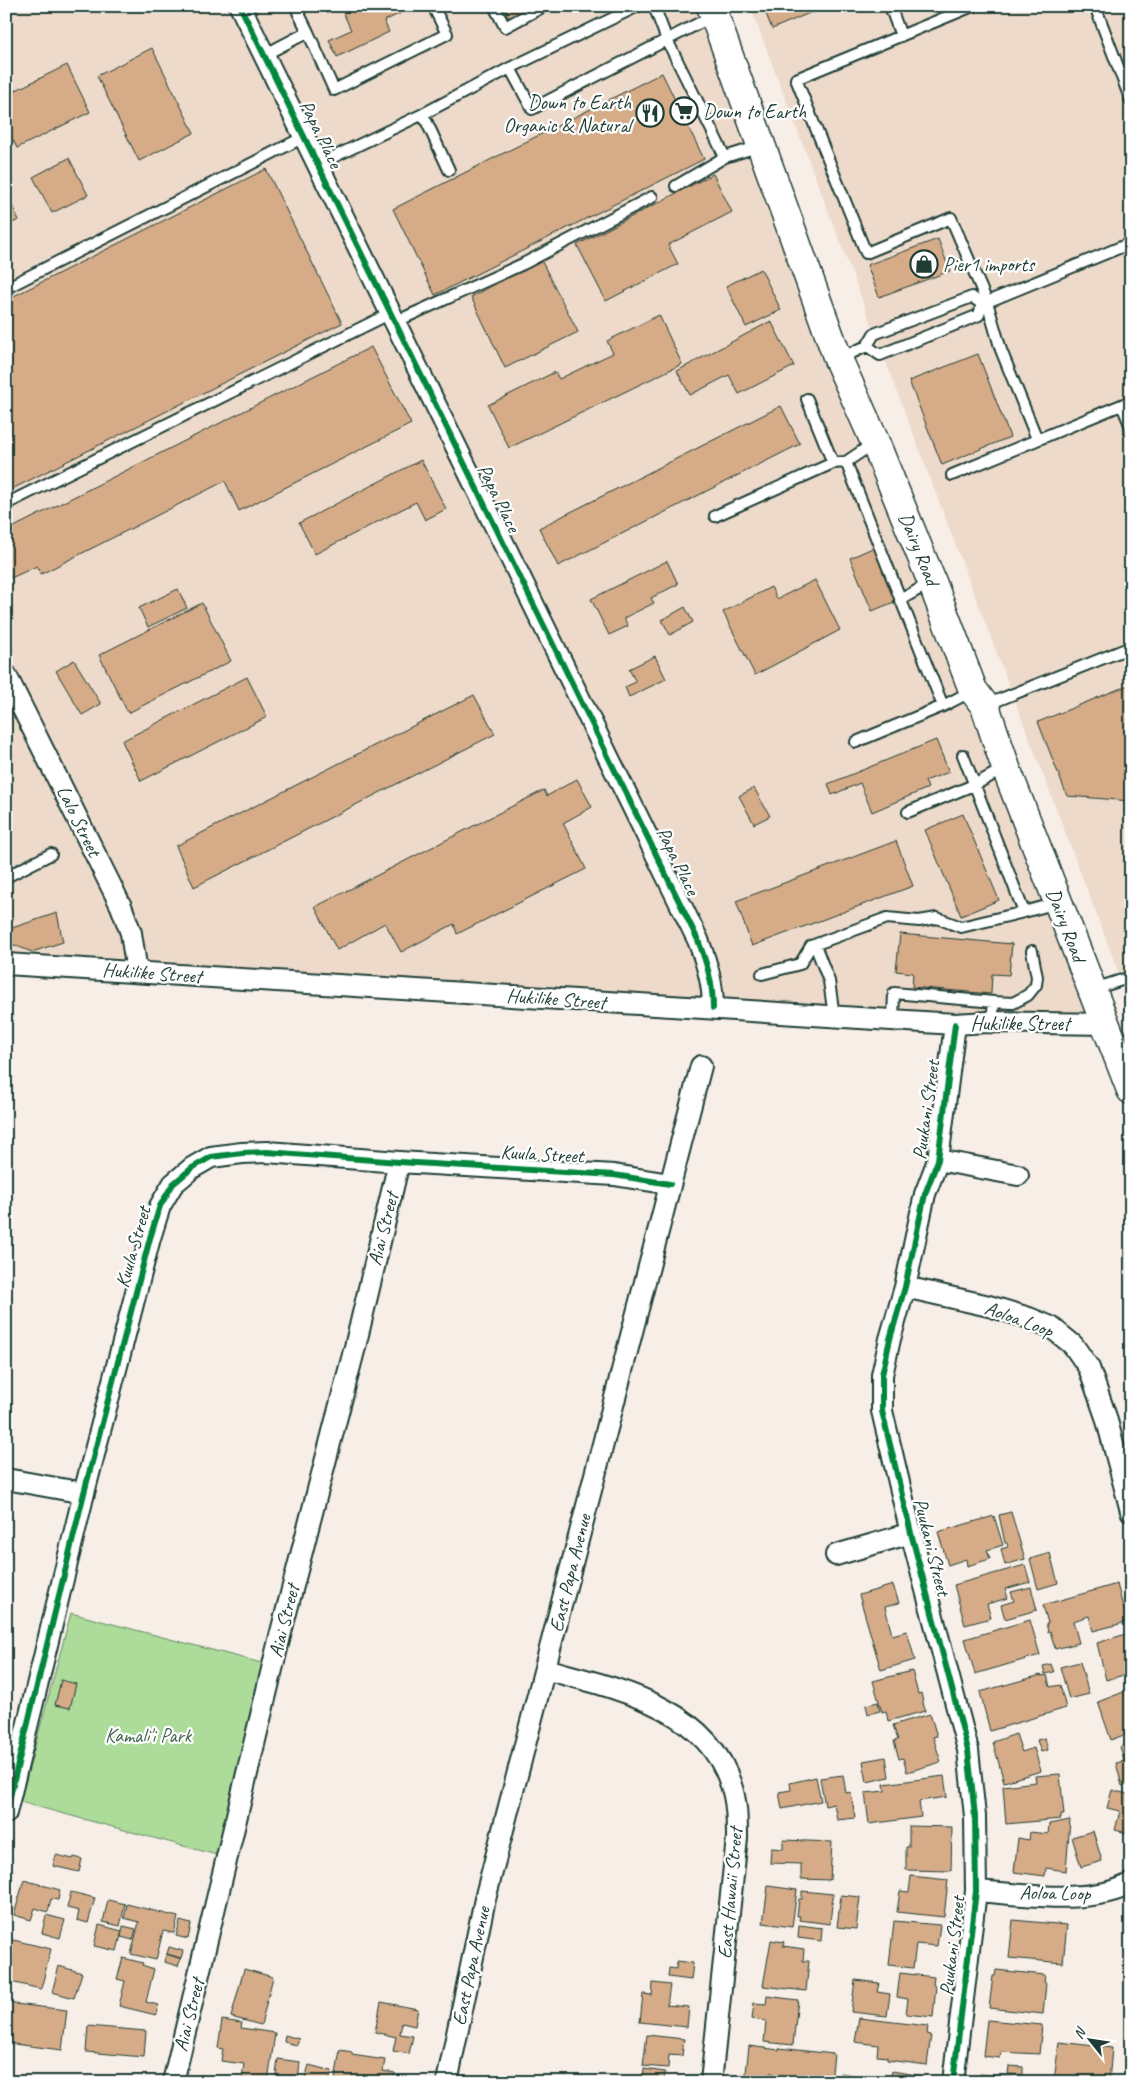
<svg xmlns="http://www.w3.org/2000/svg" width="1137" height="2088" font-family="Caveat,sans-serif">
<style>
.built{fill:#eddaca}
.green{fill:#acdb9a;stroke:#668c67}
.building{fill:#d6ab87;stroke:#1f3d34}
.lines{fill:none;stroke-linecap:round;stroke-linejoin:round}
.lane-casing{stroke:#1f3d34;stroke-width:14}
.street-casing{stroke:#1f3d34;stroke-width:24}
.secondary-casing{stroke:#1f3d34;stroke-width:31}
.lane{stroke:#fff;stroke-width:10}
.street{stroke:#fff;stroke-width:20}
.secondary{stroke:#fff;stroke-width:28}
.cycleway-casing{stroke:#fff;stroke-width:9}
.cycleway{stroke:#00873e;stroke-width:6}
.labels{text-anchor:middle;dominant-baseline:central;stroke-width:4.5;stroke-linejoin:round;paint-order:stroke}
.poi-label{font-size:20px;fill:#1f3d34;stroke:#fff;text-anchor:start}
.street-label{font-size:20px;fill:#1f3d34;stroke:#fff}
.park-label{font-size:20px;fill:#42644e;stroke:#fff}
</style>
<rect width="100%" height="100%" fill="#f7eee7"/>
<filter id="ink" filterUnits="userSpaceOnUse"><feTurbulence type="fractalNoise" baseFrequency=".02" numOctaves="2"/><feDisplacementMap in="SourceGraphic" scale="10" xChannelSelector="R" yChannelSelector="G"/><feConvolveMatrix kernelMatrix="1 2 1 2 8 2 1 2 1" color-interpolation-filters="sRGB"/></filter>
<g filter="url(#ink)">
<path class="built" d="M6 6H696L1106 1024 6 964Z
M750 6H1131V1005Z"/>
<path class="green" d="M71 1613 273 1666 228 1858 20 1802Z"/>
<path class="building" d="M340 6H398L401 13 384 21 389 32 337 57 329 40 351 30Z
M503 6H539L511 22Z
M763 6H826L772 29Z
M152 48 194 133 139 161 97 76Z
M67 65 90 112 17 148 6 126V95Z
M662 73 704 159 435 295 393 209Z
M69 158 88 195 52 213 33 177Z
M266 169 342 323 6 492V300Z
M713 174 732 212 668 245 678 264 606 301 577 245Z
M6 193 19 220 6 226Z
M938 239 950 271 879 297 867 265Z
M541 260 578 332 505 368 471 297Z
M761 269 781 310 746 327 726 286Z
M659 315 682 364 509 448 488 405 555 372 559 379 613 353 607 341Z
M771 321 794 366 739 394 729 375 690 395 677 371Z
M371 347 411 424 239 511 225 481 41 574 37 566 11 578 6 567V531Z
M978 354 1010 437 942 465 909 381Z
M781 406 800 444 558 566 539 528Z
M421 460 446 509 425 520 416 502 315 554 299 523Z
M877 546 899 600 872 611 850 558Z
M667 561 678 584 651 598 654 603 624 618 628 626 609 635 591 599Z
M815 580 840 630 755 675 723 612 771 587 777 599Z
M178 589 187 608 148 627 139 608Z
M202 603 231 661 128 713 99 655Z
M685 607 693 622 670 635 662 620Z
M655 656 666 679 629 697 625 687 636 682 629 669Z
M74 660 101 704 82 715 56 671Z
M247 677 267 717 141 781 122 741Z
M1131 684V801L1067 796 1038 722Z
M474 695 495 734 194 887 176 846Z
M936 740 949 772 925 781 928 788 872 812 860 783 832 795 828 784Z
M577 779 592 807 563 823 586 869 457 934 454 924 401 952 385 923 337 950 315 907 544 790 547 796Z
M754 788 770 816 754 824 739 796Z
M963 814 999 900 961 916 925 830Z
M896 841 913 886 752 946 736 901Z
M57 913 63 942 32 952 9 943 6 930Z
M900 934 1012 944 1009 975 992 974 991 994 912 987 913 973 896 971Z
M1011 1512 1025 1559 1005 1565 1001 1549 1008 1547 1007 1543H1005L999 1515Z
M994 1516 1003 1545 987 1550 990 1559 967 1566 966 1559 948 1565 938 1532Z
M1050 1553 1058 1583 1038 1589 1030 1559Z
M1025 1565 1030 1582 1005 1589 1008 1598 987 1604 991 1618 965 1625 954 1585Z
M1117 1584 1127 1622 1093 1631 1089 1616 1073 1621 1079 1643 1055 1649 1050 1631 1048 1632 1046 1623H1048L1043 1605Z
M893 1585 899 1603 885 1607 892 1635 907 1631 915 1660 881 1670 859 1595Z
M1031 1587 1037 1610 1005 1619 1001 1605 1014 1601 1011 1592Z
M1030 1620 1040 1655 975 1674 965 1639Z
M1129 1633 1131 1673 1106 1680 1097 1643Z
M1080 1662 1089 1694 1069 1699 1060 1667Z
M1051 1664 1054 1672 1045 1674 1043 1666Z
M912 1671 918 1694 921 1693 925 1711 888 1721 886 1711 882 1712 873 1681Z
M1041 1675V1676L1047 1675 1050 1687 1060 1685 1066 1708 990 1731 980 1692Z
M61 1680 76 1684 70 1708 55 1705Z
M1131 1689V1732L1111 1740 1098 1702Z
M878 1702 880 1711 868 1714 866 1705Z
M930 1714 937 1736 933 1737 941 1762 907 1772 903 1758 899 1759 894 1741 898 1740 893 1725Z
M1016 1734 1022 1752 1034 1748 1041 1771 1004 1782 993 1742Z
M1045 1738 1048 1750 1041 1752 1037 1740Z
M1131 1744V1784L1122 1786 1116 1763 1124 1761 1120 1747Z
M886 1757 889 1777 867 1782 863 1761Z
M1060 1774 1064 1815H1061V1819L1006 1824 1003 1786 1036 1782 1035 1776Z
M843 1775 846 1793 851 1792 855 1818 837 1820 834 1804 825 1806 820 1778Z
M944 1776 947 1797 919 1801 921 1817 869 1824 865 1793 885 1791 884 1784Z
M816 1777 821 1801 782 1809 779 1792 791 1790 790 1783Z
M1112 1790 1131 1795V1834L1115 1830 1120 1811 1107 1808Z
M1070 1820 1066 1871 1046 1868 1045 1876 1014 1872 1018 1838 1029 1840 1030 1832 1048 1834 1049 1824Z
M909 1826 952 1827 951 1871 906 1870V1847H909Z
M1093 1831 1102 1861 1081 1867 1072 1837Z
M783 1840 832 1842 830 1880 801 1879V1864L770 1863 771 1848 783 1849Z
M56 1855 73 1859 74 1857 82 1859 79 1872 53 1866Z
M911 1876 948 1880 944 1917 897 1912 900 1891 909 1892Z
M24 1880 60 1890 58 1900 51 1899 48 1912 35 1908 31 1920 14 1915Z
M768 1886 797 1890 792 1927 763 1923Z
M802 1891 833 1894 830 1924 799 1920 800 1916H797L799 1899H802Z
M71 1892 95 1898 88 1923 77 1920 79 1911 67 1908Z
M841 1895 860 1897 856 1929 837 1927Z
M108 1900 125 1904 120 1926 103 1922Z
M127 1904 178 1917 174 1933 163 1931 156 1960 131 1954 139 1922 124 1918Z
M46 1915 65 1920 60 1938 42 1933Z
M1013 1920 1067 1925 1063 1963 1009 1958Z
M180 1921 191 1924 188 1939 176 1936Z
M894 1921 940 1925 937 1946 916 1944 913 1968 889 1965Z
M99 1925 122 1931 117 1951 94 1946Z
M799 1925 822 1928 821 1941 798 1938Z
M123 1926 136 1929 133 1940 121 1937Z
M9 1939 51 1949 41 1989 6 1981V1949Z
M771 1940 784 1942 783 1946 804 1949 803 1961H809L806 1991 763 1986Z
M169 1947 183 1951 181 1958 167 1954Z
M166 1954 181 1959 178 1966 164 1962Z
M123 1958 143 1963 142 1965 154 1969 146 2002 158 2005 156 2015 119 2006 125 1981 117 1979Z
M677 1961 693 1963 691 1980 668 1977 669 1968 676 1969Z
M59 1966 82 1973 74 1998 52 1992Z
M244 1969 273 1977 261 2025 231 2017Z
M996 1970 1045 1975 1044 1982 1046 1983 1043 2014 989 2008 993 1976H995Z
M900 1973 934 1977 933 1985 936 1986 933 2017 906 2014 908 1999 897 1997Z
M855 1980 879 1983 877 1992 890 1994 887 2016 851 2012Z
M653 1983 670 1985 667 2005 689 2007 687 2027 640 2022 643 1994 652 1995Z
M767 1996 798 2000 793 2045 764 2042 766 2021 752 2019 754 2003 766 2004Z
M381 2002 418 2009 415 2026 402 2023 400 2034 413 2036 409 2054 393 2051 396 2037 375 2032Z
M6 2003 67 2010 62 2050 6 2043Z
M859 2018 928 2026 927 2034 931 2035 927 2065 887 2060V2057L877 2056 878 2045 855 2042Z
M222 2020 242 2023 241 2028 275 2033 268 2082 242 2078 244 2064 221 2061 223 2049 218 2048Z
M987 2020 1042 2025 1039 2054 1001 2052 1000 2058 983 2056Z
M88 2026 146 2031 144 2057 86 2052Z
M285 2035 299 2039 297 2045 284 2042Z
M647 2035 684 2039 682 2056 669 2055 668 2068 643 2066Z
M1059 2042 1112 2048 1109 2082 1054 2081Z
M749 2046 779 2050V2048L834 2054 831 2082H795V2080L773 2077V2073H770L768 2082H745Z
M340 2050 352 2052V2055L385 2060 383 2071 395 2073 394 2082 335 2080Z
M278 2059 300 2062 298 2082H275Z
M309 2065 332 2071 329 2082H304Z
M1009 2066 1023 2067V2075L1008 2074Z
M644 2069 665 2072 664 2082H643Z
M892 2071 923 2076 925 2082H890Z
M841 2073 853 2075 852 2082H840Z
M980 2074 1044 2080V2082H980Z"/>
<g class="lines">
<g class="lane-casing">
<path id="lane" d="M494 6 505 27 544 6
M638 6 510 68 532 109 713 16
M654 6 667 40 725 157 760 146
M890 6 901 36
M973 6 796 79 866 253 951 218 987 302 1001 350 1037 439
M1095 6 1131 101
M298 12 308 32
M264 55 308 32 334 90 447 34 433 6
M423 114 449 170
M317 165 423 114 510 68
M676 186 725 157
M6 288 304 137
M982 304 1131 243
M395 322 523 264 652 197
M867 346 880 355 979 315 982 304
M838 359 867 346 874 334 972 297 982 304
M807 399 833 463
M1122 405 1131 427
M846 462 943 706 972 691
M952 475 1131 401
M6 504 391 313
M715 516 833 463 846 462 874 443
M900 600 930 583
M986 705 1131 647
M856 742 943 706
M908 812 976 784 1005 768
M6 877 51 854
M1024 912 1057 903
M815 945 829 981 834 1016
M762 974 800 964 811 946 887 918 919 921 937 918 961 927 1024 912 963 755
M1094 989 1131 977
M994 1002 1013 1003 1028 995 1036 985 1037 977 1032 951
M893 1019 894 993 994 1002 992 1022"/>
</g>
<g class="street-casing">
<path id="street" d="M240 6 698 940C707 964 713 983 713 1008
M6 675 121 906 131 933 137 972
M6 964 955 1024 987 1022 1106 1024
M938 1160 1018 1175
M905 1287 989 1306 1029 1318 1051 1327 1073 1345 1089 1368 1106 1417 1131 1511
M6 1479 84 1493
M836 1555 911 1533
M545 1669C614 1688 707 1706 731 1785 737 1802 737 1820 737 1838L711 2082
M6 1813 84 1493 150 1238 160 1206 173 1184 192 1168 211 1157 242 1153 267 1152 399 1162 614 1175 670 1184
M976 1891C1020 1894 1093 1906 1131 1883
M173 2082 280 1636 355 1347 399 1162
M447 2082 485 1899 701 1066
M953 2082 976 1891 975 1816 968 1750 911 1533 882 1411V1375L890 1339 905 1287 925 1194 938 1160 955 1024"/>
</g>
<g class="secondary-casing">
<path id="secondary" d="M711 6 838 359 875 442 932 582 973 690 985 706 1006 768 1131 1090"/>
</g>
<use href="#lane" class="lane"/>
<use href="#street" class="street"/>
<use href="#secondary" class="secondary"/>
<g class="cycleway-casing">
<path id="cycleway" d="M240 6 698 940C707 964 713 983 713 1008
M6 1813 84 1493 150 1238 160 1206 173 1184 192 1168 211 1157 242 1153 267 1152 399 1162 614 1175 670 1184
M953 2082 976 1891 975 1816 968 1750 911 1533 882 1411V1375L890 1339 905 1287 925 1194 938 1160 955 1024"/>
</g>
<use href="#cycleway" class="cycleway"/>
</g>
</g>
<defs>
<g id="supermarket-ring" transform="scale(1.4375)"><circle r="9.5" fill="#fff" stroke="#1f3d34" stroke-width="1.5"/><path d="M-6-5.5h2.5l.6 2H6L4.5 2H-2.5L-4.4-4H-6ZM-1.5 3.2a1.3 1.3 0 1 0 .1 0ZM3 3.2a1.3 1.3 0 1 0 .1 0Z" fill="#1f3d34"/></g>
<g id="restaurant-ring" transform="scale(1.4375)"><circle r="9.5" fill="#fff" stroke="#1f3d34" stroke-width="1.5"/><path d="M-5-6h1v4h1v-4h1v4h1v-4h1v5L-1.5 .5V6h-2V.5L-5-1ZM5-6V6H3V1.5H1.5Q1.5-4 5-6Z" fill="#1f3d34"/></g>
<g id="shop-ring" transform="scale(1.4375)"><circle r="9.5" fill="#fff" stroke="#1f3d34" stroke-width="1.5"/><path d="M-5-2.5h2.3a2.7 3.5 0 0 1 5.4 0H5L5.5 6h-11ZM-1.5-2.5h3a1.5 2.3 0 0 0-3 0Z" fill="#1f3d34"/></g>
</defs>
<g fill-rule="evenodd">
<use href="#supermarket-ring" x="684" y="111"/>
<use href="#restaurant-ring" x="650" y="113"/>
<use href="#shop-ring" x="924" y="264"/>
</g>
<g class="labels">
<g class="poi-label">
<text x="631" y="102" text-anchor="end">Down to Earth<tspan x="631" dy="23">Organic &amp; Natural</tspan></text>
<text x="703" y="111">Down to Earth</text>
<text x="943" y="264">Pier1 imports</text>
</g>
<g class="street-label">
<text transform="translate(321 134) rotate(64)">Papa Place</text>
<text transform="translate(499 498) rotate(64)">Papa Place</text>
<text transform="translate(919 549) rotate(68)">Dairy Road</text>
<text transform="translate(79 821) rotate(64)">Lalo Street</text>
<text transform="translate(678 861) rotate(64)">Papa Place</text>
<text transform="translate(1066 925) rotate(69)">Dairy Road</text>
<text transform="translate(152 973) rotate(4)">Hukilike Street</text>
<text transform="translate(556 999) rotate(4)">Hukilike Street</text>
<text x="1020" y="1023">Hukilike Street</text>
<text transform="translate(926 1110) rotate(-82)">Puukani Street</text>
<text transform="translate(542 1154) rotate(3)">Kuula Street</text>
<text transform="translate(383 1229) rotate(-76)">Aiai Street</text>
<text transform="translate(133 1247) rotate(-74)">Kuula Street</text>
<text transform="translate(1019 1319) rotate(20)">Aoloa Loop</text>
<text transform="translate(932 1547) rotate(76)">Puukani Street</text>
<text transform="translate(570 1573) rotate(-76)">East Papa Avenue</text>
<text transform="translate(284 1621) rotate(-76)">Aiai Street</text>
<text transform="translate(730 1893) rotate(-85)">East Hawaii Street</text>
<text transform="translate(1055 1893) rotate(1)">Aoloa Loop</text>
<text transform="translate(952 1946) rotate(-83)">Puukani Street</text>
<text transform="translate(471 1966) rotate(-78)">East Papa Avenue</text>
<text transform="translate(189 2015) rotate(-76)">Aiai Street</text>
</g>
<g class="park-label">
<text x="148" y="1735">Kamali'i Park</text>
</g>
</g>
<rect width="1137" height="2088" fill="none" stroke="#fff" stroke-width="25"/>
<rect x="12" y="12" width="1112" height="2063" fill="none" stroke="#1f3d34" stroke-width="2" filter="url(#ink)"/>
<g transform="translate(1090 2040) rotate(300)" stroke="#ffffff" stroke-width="4" paint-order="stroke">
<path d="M0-4L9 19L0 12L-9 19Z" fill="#1f3d34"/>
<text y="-8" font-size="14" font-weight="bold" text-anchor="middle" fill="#1f3d34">N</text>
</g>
</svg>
